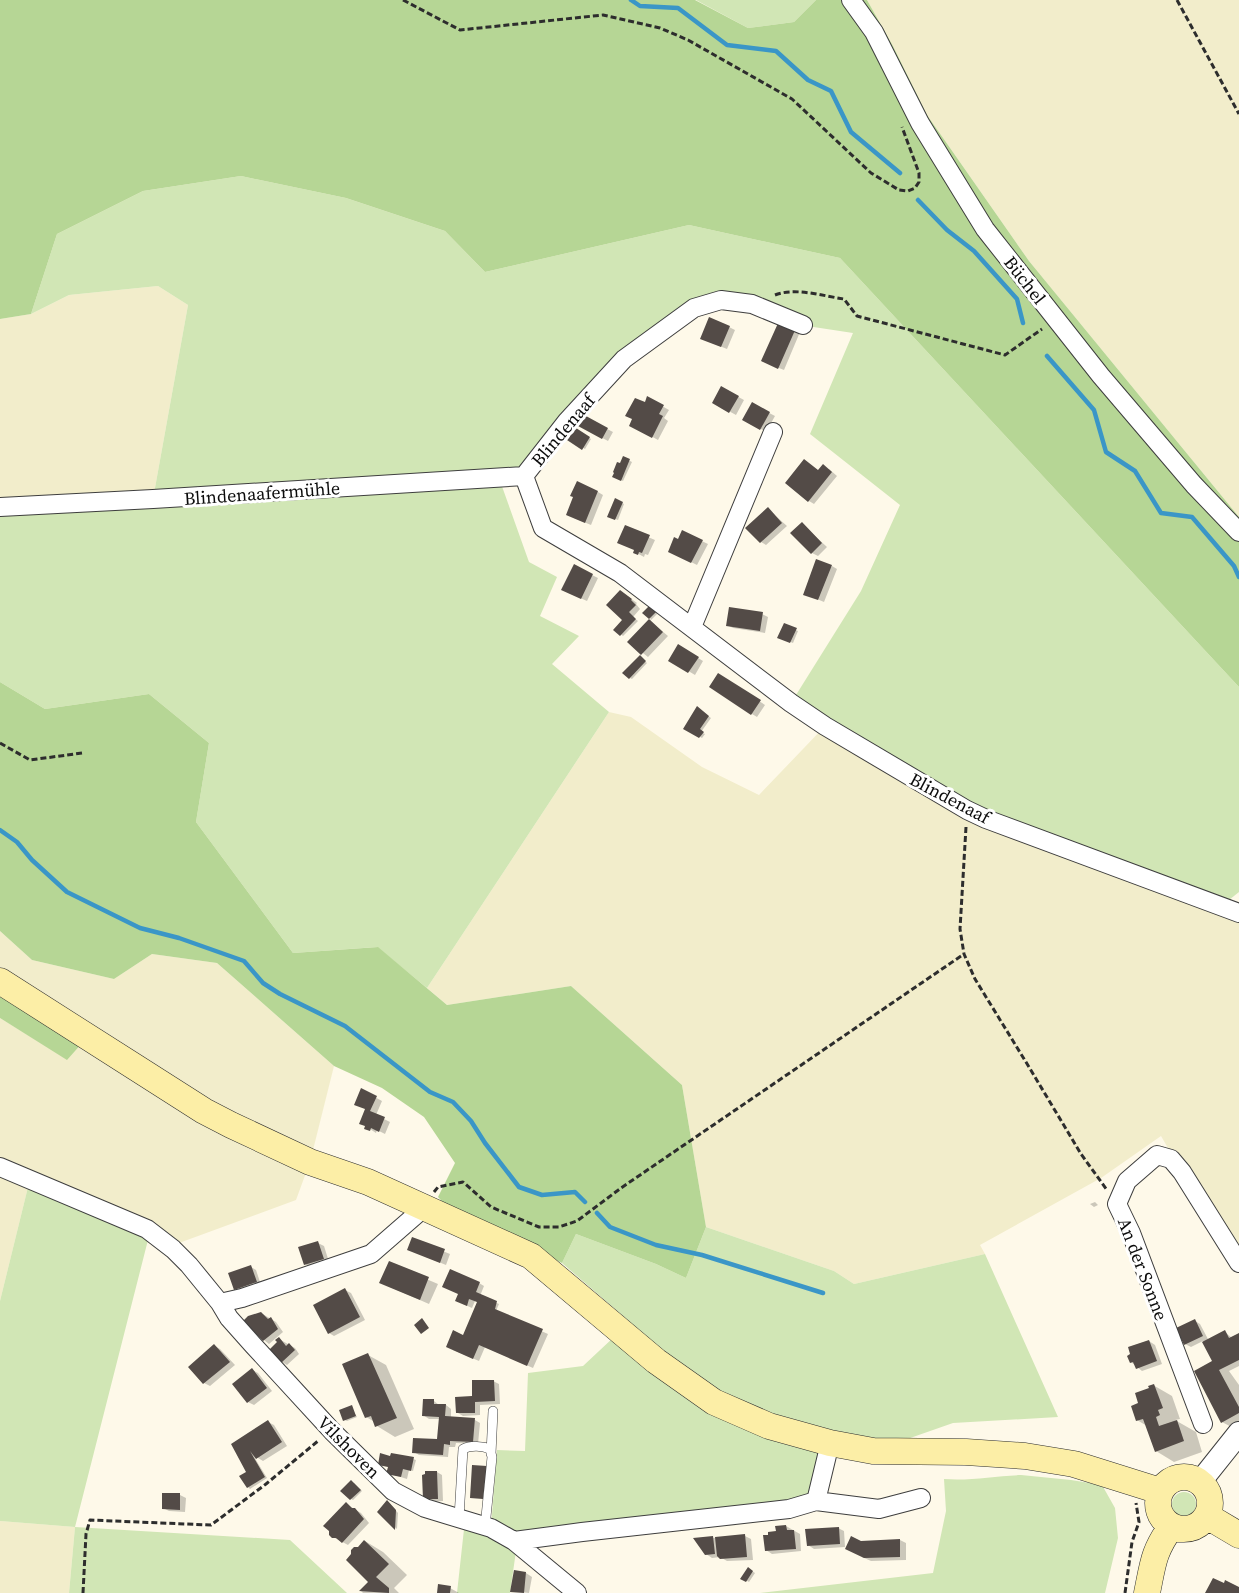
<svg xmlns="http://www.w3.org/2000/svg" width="1239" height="1593" font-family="'Source Serif 4',serif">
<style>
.farmland{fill:#f2edcb}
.green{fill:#d1e6b5}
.forest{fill:#b6d695}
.shadow{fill:#0003}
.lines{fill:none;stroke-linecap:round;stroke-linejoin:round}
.stream{stroke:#3a96c7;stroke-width:4.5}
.building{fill:#534b47}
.service-casing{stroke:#3e3e3e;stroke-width:10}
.minor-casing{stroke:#3e3e3e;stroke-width:20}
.tertiary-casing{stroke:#3e3e3e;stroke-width:24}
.secondary-casing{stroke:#2d2d2d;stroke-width:27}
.path{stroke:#2d2d2d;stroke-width:3;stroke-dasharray:6 3;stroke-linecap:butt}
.service{stroke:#fff;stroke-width:9}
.minor{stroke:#fff;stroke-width:18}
.tertiary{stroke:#fff;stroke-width:22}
.secondary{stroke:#fceea6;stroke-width:26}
.labels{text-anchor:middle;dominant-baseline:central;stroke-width:6;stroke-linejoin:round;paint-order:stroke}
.street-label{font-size:18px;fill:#0b0b0b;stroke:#fff}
</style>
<rect width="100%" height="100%" fill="#fef9e9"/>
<path class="farmland" d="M867 0H1239V517L1029 261 927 115 893 46Z
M158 286 188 305 153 499 0 507V319L31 314 69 295Z
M609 712 631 717 702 767 759 795 825 726 1239 918V1258L1182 1172 1161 1136 1101 1178 980 1245 985 1254 854 1284 834 1271 706 1227 682 1085 571 986 447 1005 427 988Z
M0 931 32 960 114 979 152 954 217 963 334 1066 313 1150 250 1124 165 1075 0 971Z
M0 1018 67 1059 83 1042 307 1170 296 1200 179 1243 0 1161Z
M0 1172 29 1183 0 1301Z
M0 1521 75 1527 69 1593H0Z"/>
<path class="green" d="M696 0H816L794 22 748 28Z
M241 176 346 198 445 231 485 272 689 225 840 258 1239 687V892L1229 900 1007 827 791 703 861 591 900 505 810 434 853 333 807 326 721 300 624 359 524 476 499 478 529 562 557 577 540 616 579 636 552 664 609 712 427 988 377 947 293 953 196 822 209 743 149 694 45 709 0 682V507L153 499 188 305 158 286 69 295 31 314 57 234 143 191Z
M29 1183 149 1236 75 1527 290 1540 347 1593H69L75 1527 0 1521V1301Z
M706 1227 834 1271 854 1284 985 1254 1058 1417 953 1423 873 1451 830 1443 816 1501 517 1544 510 1593H457L465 1520 491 1528 497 1450 525 1451 528 1373 583 1366 630 1322 562 1263 576 1234 656 1264 686 1278Z
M1021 1475 1071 1480 1102 1485 1115 1508 1118 1538 1105 1593H760L933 1573 946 1511 944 1479C970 1481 995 1476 1021 1475Z
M1172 1504a12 12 0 1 1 24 0a12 12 0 1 1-24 0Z"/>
<path class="forest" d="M0 0H695L748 28 794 22 816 0H867L893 46 927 115 1029 261 1239 517V687L840 258 689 225 485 272 445 231 346 198 241 176 143 191 57 234 31 314 0 319Z
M0 682 45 709 149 694 209 743 196 822 293 953 378 947 447 1005 571 986 682 1085 706 1227 686 1278 656 1264 576 1234 562 1263 450 1210 438 1197 455 1163 424 1117 382 1088 334 1066 217 963 152 954 114 979 32 960 0 931Z
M0 986 83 1042 67 1060 0 1018Z"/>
<path class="shadow" d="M729 327 735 330 727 349 702 339Z
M795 329 800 332 784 370 769 364Z
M722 388 744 400 736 415 714 403Z
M648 398 669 410 664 418 668 421 658 440 631 425Z
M752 404 775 416 766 432 744 419Z
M586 418 613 432 608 441 580 426Z
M576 430 591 439 585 449 570 440Z
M624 458 632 462 623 481 614 477Z
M829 469 837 476 814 504 809 501 819 471Z
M598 492 603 495 591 525 574 518V497Z
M616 500 624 504 618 520 608 516Z
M768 509 787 526 766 545 761 542Z
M802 524 827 547 818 556 812 553Z
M625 527 655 540 648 555 645 554 644 557 635 552 636 550Z
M683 532 708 544 697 565 675 554Z
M832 566 837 569 824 602 805 594Z
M592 575 598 578 587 601 569 593Z
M626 595 637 603 636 604 640 609 633 617 638 621 623 636 616 630 625 620Z
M652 606 659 612 650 621 668 636 648 657 629 642 651 619 644 613Z
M762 614 768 617 765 633 733 628 727 625Z
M784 625 798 631 793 643 779 637Z
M679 646 703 661 695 675 670 660Z
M642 659 647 663 632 679 630 678Z
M724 678 765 705 757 717 752 714Z
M697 708 711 718 701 732 705 734 702 738 685 728Z
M362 1090 382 1101 376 1115 390 1122 385 1134 377 1130 376 1133 361 1123 366 1109Z
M1095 1202 1098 1205 1094 1207 1090 1204Z
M318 1243 324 1246 329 1262 311 1267 305 1264Z
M423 1243 450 1254 446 1265 426 1257Z
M389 1263 438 1284 429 1304 390 1287Z
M251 1267 256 1270 261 1285 241 1292 235 1289Z
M479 1283 484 1286 480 1296 499 1304 496 1311 548 1334 533 1368 485 1347 479 1361 453 1350 464 1337 478 1302 475 1301 472 1308 463 1304Z
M345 1290 351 1293 365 1320 334 1336 329 1333Z
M261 1313 276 1322 283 1332 269 1344 264 1340Z
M1195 1321 1200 1324 1209 1341 1225 1332 1232 1338 1239 1334V1366L1229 1371 1239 1385V1431L1222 1422 1215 1361 1203 1341 1191 1347 1185 1344Z
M279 1339 295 1348 299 1354 287 1365 282 1362Z
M1149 1341 1155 1345 1162 1364 1142 1371 1131 1362Z
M215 1346 220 1349 235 1365 210 1386 204 1383 190 1367Z
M368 1355 386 1365 414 1429 395 1437 377 1426 375 1422 366 1417Z
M252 1370 258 1373 272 1391 254 1405 248 1402Z
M493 1381 499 1384 500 1404 480 1405V1415L463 1416 458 1413Z
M1153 1385 1172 1396 1180 1419 1175 1420 1196 1432 1202 1452 1174 1462 1156 1451 1147 1426 1137 1420 1140 1404Z
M434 1401 439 1405H446L451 1409V1418L475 1420 480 1423 478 1444 456 1443 455 1447H449L448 1457 419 1455 414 1452 438 1441 440 1419H429L423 1415Z
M351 1407 357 1417 347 1421 345 1420Z
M268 1422 274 1425 287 1446 263 1461 253 1455 267 1478 250 1489 248 1487V1472L233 1444Z
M407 1457 416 1460 413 1471 409 1470 407 1479 388 1473Z
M437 1472 442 1475 443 1501 430 1502 425 1499Z
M354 1483 362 1491 353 1500 351 1499Z
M180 1495 186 1498 185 1512 169 1511 163 1508Z
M346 1504 361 1513 369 1523 348 1545 333 1537Z
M390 1504 398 1513 397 1529 379 1512Z
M786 1526 800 1534 801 1551 772 1554 766 1550 777 1533Z
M838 1528 844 1531 845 1547 814 1549 808 1545Z
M745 1536 751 1539 753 1560 727 1561 720 1557 712 1558 706 1554 696 1539Z
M900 1540 906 1543V1560L871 1561 862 1557Z
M365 1541 383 1552 407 1575 394 1588 399 1593H363L361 1591 370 1582 359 1548Z
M749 1569 755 1573 749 1582 742 1578Z
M526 1573 532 1577 529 1593 512 1591Z
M450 1588 459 1593H438Z"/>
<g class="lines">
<path class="stream" d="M631 0 640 6 678 8 727 45 776 51 808 80 831 91 851 132 900 173
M918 200 947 230 974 251 1017 299 1023 323
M1047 356 1094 410 1106 452 1135 471 1161 513 1192 517 1234 566 1239 577
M0 830 17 842 32 860 67 892 140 928 179 938 244 961 263 983 280 994 345 1026 430 1092 453 1102 471 1121 485 1143 519 1187 542 1195 575 1192 585 1202
M597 1213 610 1227 656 1245 702 1255 823 1293"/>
</g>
<path class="building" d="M709 317 730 326 721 347 700 339Z
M779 321 796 328 778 369 761 361Z
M721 386 739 396 729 413 712 403Z
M647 396 664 405 659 414 663 416 652 438 629 426 632 419 625 416 635 398 645 402Z
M752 402 770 412 760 430 742 420Z
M586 416 608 428 602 439 578 426Z
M576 428 590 437 582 450 567 440Z
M623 456 630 459 621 481 612 477 614 473 613 472 617 462 620 463Z
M804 459 818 470 823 464 832 472 808 502 785 483Z
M577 481 598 491 585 523 566 515 573 497 570 496Z
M615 498 623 502 615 520 607 517Z
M768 507 782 523 760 543 745 528Z
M802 522 822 543 811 554 790 533Z
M625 525 650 535 642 553 639 552 638 555 633 553 634 550 617 543Z
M682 530 703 540 691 563 668 552 674 537 678 539Z
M816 559 832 565 818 600 803 595Z
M574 564 593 574 581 599 561 590Z
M620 590 632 599 631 600 636 605 629 612 636 619 620 636 613 630 622 620 606 605Z
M651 604 658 610 649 619 642 613Z
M729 607 763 612 760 631 726 626Z
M649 619 663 632 641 655 627 642Z
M784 623 797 628 790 643 777 638Z
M678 644 699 657 688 673 668 661Z
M640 655 646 661 629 679 622 673Z
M718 673 761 700 751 715 709 687Z
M697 706 709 716 700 729 704 732 699 738 683 729Z
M361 1088 377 1096 370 1111 385 1117 379 1132 371 1128 370 1131 364 1129 365 1126 359 1124 365 1109 354 1105Z
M412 1237 445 1249 440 1263 407 1250Z
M318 1241 324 1259 304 1265 298 1247Z
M389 1261 429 1277 420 1300 379 1283Z
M251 1265 257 1282 234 1290 228 1273Z
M450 1269 480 1282 476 1292 497 1301 495 1309 543 1329 527 1366 479 1345 473 1359 446 1347 453 1330 463 1335 477 1302 469 1299 467 1306 455 1301 458 1294 442 1287Z
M345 1288 360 1317 328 1334 313 1305Z
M261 1312 268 1319 271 1317 278 1329 263 1341 243 1321 248 1316Z
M422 1318 429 1328 421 1334 414 1325Z
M1195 1319 1203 1336 1184 1345 1176 1328Z
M1225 1330 1229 1338 1239 1333V1360L1219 1370 1239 1407V1413L1221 1423 1194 1371 1212 1361 1202 1342Z
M279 1337 286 1346 289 1343 295 1350 281 1363 269 1350 277 1342 275 1340Z
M1149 1340 1157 1361 1136 1369 1133 1362 1130 1363 1127 1356 1130 1354 1128 1347Z
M214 1344 230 1362 203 1384 188 1367Z
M368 1353 397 1418 375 1427 371 1416 365 1418 342 1364Z
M252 1368 267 1388 247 1403 232 1384Z
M472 1380H494L495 1401 475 1402V1413H456L455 1397 472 1396Z
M1154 1384 1163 1408 1158 1410 1160 1415 1156 1417 1159 1426 1177 1420 1184 1441 1155 1452 1143 1419 1136 1421 1131 1406 1138 1403 1135 1393 1149 1388 1148 1386Z
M423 1399H434V1404H446L445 1416 475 1418 473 1442 450 1441V1445L444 1444 443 1455 412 1453 413 1438 437 1439 439 1417 422 1416Z
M352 1405 356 1416 343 1421 339 1410Z
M268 1420 282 1442 256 1459 250 1451 265 1477 247 1488 239 1476 246 1472 231 1444Z
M380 1453 390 1456 391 1453 414 1457 411 1471 403 1469 401 1477 386 1474 388 1467 378 1465Z
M472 1465 487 1466 483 1499 470 1498Z
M425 1471H437L438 1499H423L422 1475 425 1474Z
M351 1480 361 1490 350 1500 340 1491Z
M162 1493H180V1510L162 1509Z
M387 1500 396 1510 395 1530 377 1512Z
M346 1502 352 1508H355L364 1519 342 1543 336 1538H332L329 1535V1531L323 1526Z
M786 1525 787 1530H794L796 1549 765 1551 763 1535H768V1532L776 1531 775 1526Z
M839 1527 840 1544 807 1546 805 1529Z
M745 1534 747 1557 720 1559 717 1556 715 1537Z
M713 1536 715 1554 705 1555 693 1538Z
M851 1536 861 1541 900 1539V1557L864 1558 845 1549Z
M364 1540 389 1564 376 1577 389 1588V1593L359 1591 368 1582 346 1560 351 1554V1550L354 1547H358Z
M748 1567 753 1571 746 1582 740 1579Z
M514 1570 526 1572 524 1593 510 1592Z
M1213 1578 1224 1583 1225 1580 1239 1587V1593H1205Z
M438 1584 451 1586 450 1593H437Z"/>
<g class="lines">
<g class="service-casing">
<path id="service" d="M491 1454 493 1411
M459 1518 463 1449C471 1445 483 1446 490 1449L492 1457 485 1527"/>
</g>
<g class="minor-casing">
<path id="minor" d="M851 0 874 32 920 123 985 229 1101 376 1194 485 1239 532
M524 476 543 528 620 573 791 703 825 726 967 810 986 819 1239 913
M524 476 567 421 624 359 694 308 721 300 752 304 803 325
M0 507 153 499 524 476
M692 627 773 432
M0 1167 147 1229 173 1249 189 1265 220 1303 229 1318 253 1345 332 1431 393 1491 425 1508 491 1528 514 1541 577 1593
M220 1303 242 1298 371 1254 425 1207
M1203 1424 1131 1233 1117 1204 1127 1181 1157 1155 1171 1159 1182 1172 1239 1263
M816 1501 879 1509 921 1498
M514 1541 582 1532 789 1509 816 1501 830 1443"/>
</g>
<g class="tertiary-casing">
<path id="tertiary" d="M1200 1482 1239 1433"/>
</g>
<g class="secondary-casing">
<path id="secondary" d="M0 981 135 1067 204 1111 231 1125 310 1162 368 1182 531 1256 656 1361 714 1402 769 1426 830 1443 873 1451 966 1452 1025 1456 1074 1464 1160 1491
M1158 1503a26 26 0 1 1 52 0a26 26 0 1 1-52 0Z
M1207 1516 1239 1535
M1147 1593C1153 1564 1153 1552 1171 1527"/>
</g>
<path class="path" d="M403 0 460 30 603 15 660 28 688 40 792 99 871 173 899 190 908 191 915 188 919 182V173L902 127
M1177 0 1239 114
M775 295C795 287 823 296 844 299L857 316 1005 355 1042 329
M0 743 30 760 82 753
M966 827 960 929 964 954 975 979 1029 1067 1081 1154 1107 1190
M434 1192 438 1187 463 1182 491 1207 539 1227H559L577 1221 621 1188 964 954
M83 1593 86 1534 90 1520 211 1525 266 1484 318 1441
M1125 1593 1132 1542 1139 1522 1136 1503"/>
<use href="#service" class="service"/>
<use href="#minor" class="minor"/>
<use href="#tertiary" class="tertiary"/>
<use href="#secondary" class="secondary"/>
</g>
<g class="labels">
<g class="street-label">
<text transform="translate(1025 280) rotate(52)">Büchel</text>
<text transform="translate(563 430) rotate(-50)">Blindenaaf</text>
<text transform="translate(262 493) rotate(-4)">Blindenaafermühle</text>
<text transform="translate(950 798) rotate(28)">Blindenaaf</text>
<text transform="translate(1143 1269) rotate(69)">An der Sonne</text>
<text transform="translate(349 1447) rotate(45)">Vilshoven</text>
</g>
</g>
</svg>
